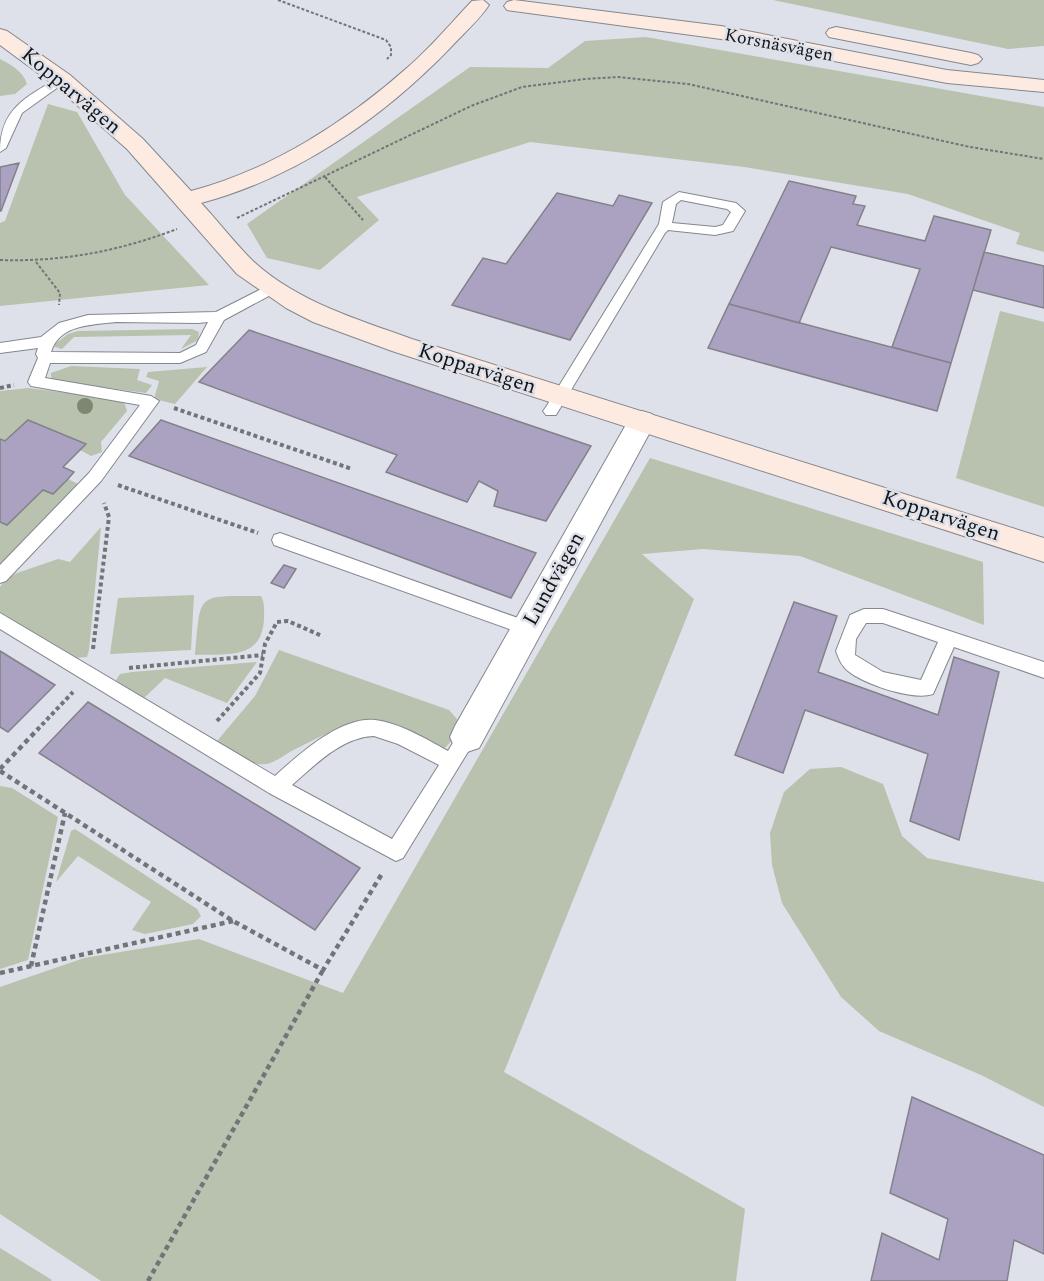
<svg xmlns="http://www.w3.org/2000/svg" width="1044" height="1281" font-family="Spectral,serif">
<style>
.green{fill:#b8c2ae}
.building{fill:#aba2c2;stroke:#838189;stroke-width:1.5}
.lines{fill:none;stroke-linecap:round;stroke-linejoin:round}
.lane-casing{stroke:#84878e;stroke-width:2}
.street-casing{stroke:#84878e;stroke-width:2}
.secondary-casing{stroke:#84878e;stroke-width:2}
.path-far2{stroke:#717478;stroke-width:2;stroke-dasharray:3 2;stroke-linecap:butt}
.path-far1{stroke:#717478;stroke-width:4;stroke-dasharray:4 3;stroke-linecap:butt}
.path{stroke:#717478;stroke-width:4.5;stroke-dasharray:5 4;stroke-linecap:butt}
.lane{fill:#fff;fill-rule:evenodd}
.street{fill:#fff;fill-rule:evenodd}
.secondary{fill:#fdebe2;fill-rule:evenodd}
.tree{fill:#7c8871}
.labels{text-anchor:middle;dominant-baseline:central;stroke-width:5;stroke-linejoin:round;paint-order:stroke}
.far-street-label{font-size:18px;fill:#121416;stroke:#dee1e9}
.street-label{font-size:21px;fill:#121416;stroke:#dee1e9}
</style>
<rect width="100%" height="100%" fill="#dee1e9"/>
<path class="green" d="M773 0H1044V46L1008 49Z
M646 37 1044 107V252L1016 244 1020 233 908 194 744 167 530 142 357 197 379 220 320 270 267 258 247 224 470 67 548 68 585 41Z
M0 59C11 65 23 71 27 84L15 94 0 96Z
M48 104 77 112 125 195 209 285 0 306V223L5 221Z
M1000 311 1044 322V507L956 478Z
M192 329 199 332 198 340 181 349 191 335 74 337 62 349 55 347 54 345 68 334 78 331Z
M71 366 140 369 137 380 152 385 146 393 56 381 51 377V373Z
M207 367 175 404 154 399 159 381 146 377 148 372Z
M28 388 115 399 124 402 127 411 101 442 102 452 91 456 80 450 86 444 28 420 5 441 0 439V391Z
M650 458 983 562 984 625 800 556 703 549 642 554 694 599 504 1072 745 1209 736 1281H101L0 1214V987L84 958 199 939 343 993Z
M68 479 78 484 0 566V522L7 525 43 490Z
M101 527 89 650 87 657 75 658 0 612V587L5 580 17 573 58 559 70 562Z
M194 595 191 650 110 654 118 598Z
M261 596C265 603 264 611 264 619 262 660 227 654 195 655 201 592 195 596 261 596Z
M279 650 449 710 464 727 445 748C421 746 403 721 377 721 347 722 317 738 290 752 283 756 274 763 266 764 247 767 230 751 217 741L255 696Z
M257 662 227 703 165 678 144 698 119 687 116 680 120 674 132 672Z
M841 767 883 784 902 836 927 858 1044 882V1107L981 1075 879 1031 841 997 782 903 772 865 770 833 784 792 810 769Z
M0 786 12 788 58 817 28 960 0 969Z
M75 829 197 909 201 916 193 924 145 934 132 930 151 902 78 856 56 882 71 831Z
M0 1248 52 1280 51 1281H0Z"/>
<path class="building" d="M19 163 1 211H0V167Z
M789 181 856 196 853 204 865 206 857 225 925 241 934 216 991 230 951 363 892 347 920 269 831 247 799 323 729 304Z
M557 193 613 206 619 195 652 203 570 340 452 305 483 258 506 264Z
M984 252 1044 266V308L973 290Z
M729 304 951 363 937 411 708 348Z
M249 330 591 446 546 521 494 506 498 491 479 481 467 502 386 472 397 455 199 382Z
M28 420 86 444 63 467 74 472 68 479 53 494 43 490 7 525 0 522V439L5 441Z
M161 420 536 553 511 598 129 456Z
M284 565 296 569 284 588 271 583Z
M794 602 837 616 818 672 938 715 954 657 999 672 959 840 910 821 928 754 805 710 783 773 735 755Z
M0 651 55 685 8 732 0 727Z
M88 702 360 868 315 930 39 753Z
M912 1097 1044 1155V1254L1014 1240 1007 1281H871L882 1233 939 1260 948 1219 890 1193Z"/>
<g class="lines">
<g class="lane-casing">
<path id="lane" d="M58 78 68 80 22 113 6 148 0 152C0 109 25 98 58 78Z
M679 192 736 203 745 211 733 231 715 235 668 230 665 233 556 415H546L543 411 546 407 659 224 663 202ZM681 200 727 209 731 212 723 225 715 227 672 223 676 204Z
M273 283 278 285V291L224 320 206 352 180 363H50L45 378 151 396 159 401 101 481 6 581 0 583V565L89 473 140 405 31 386 28 382 38 358 36 354 38 348 0 353V343L41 337 59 323 88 315 216 312ZM116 322 198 323 208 322 196 345 180 353 51 352C60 324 91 325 116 322Z
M280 533 532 623 535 628 532 633 526 635 274 545 272 540 274 535Z
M864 609H883L1044 662V678L954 647 933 694C913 701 864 684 848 671 841 665 839 659 836 651L850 615ZM866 623H883L938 642 921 680 883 672 855 655 856 639Z
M0 613 275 776C298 755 341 716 375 720 400 723 426 739 448 751L460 731 467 729 474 731 477 737 403 858 396 861 269 793 0 629ZM374 736 398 744 439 765 392 839 292 785C315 765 342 737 374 736Z"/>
</g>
<g class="street-casing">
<path id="street" d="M642 411 652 414 656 421 479 748 467 752 455 748 450 737 455 726 632 414Z"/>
</g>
<g class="secondary-casing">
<path id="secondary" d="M514 0 721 26 947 70 1044 80V92L947 83 721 39 507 10 504 6 507 2Z
M472 1 483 0 489 5C479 20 464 33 452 46 383 118 298 177 201 203 219 222 235 244 254 262 298 302 357 319 412 339L1044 538V562L392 351 313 322 286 308 237 274 127 149 54 85 0 45V29L7 31 70 75 143 139 191 191C271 170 346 122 408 67 431 47 451 23 472 1Z
M836 27 971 53 978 55 982 59 978 63 971 65 829 37 826 33 829 29Z"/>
</g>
<path class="path-far2" d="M278 0 386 40 391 47V55L387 59
M325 177 363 220
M237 218 471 106 522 87 585 79 618 77 688 84 970 147 1044 159
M0 260C63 262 119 251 177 229
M36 262 60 293 59 305"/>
<path class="path-far1" d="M0 388 14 385
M174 408 352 469
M118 485 258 533
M93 649 109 517 104 503
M129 668 263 655
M217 721 260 673 265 644 277 622 288 621 322 636
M37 730 73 692"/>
<path class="path" d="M0 769 38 729
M0 771 233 921 323 970 383 872
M31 966 65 813
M0 973 233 921
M148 1281 323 970"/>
<use href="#lane" class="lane"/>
<use href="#street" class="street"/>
<use href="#secondary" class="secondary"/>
</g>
<circle class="tree" cx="85" cy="406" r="8"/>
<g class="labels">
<g class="far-street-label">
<text transform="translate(779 45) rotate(11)">Korsnäsvägen</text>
</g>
<g class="street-label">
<text transform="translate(71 91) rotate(40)">Kopparvägen</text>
<text transform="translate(477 369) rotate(18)">Kopparvägen</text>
<text transform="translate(941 516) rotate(18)">Kopparvägen</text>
<text transform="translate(554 579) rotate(-61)">Lundvägen</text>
</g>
</g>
</svg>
